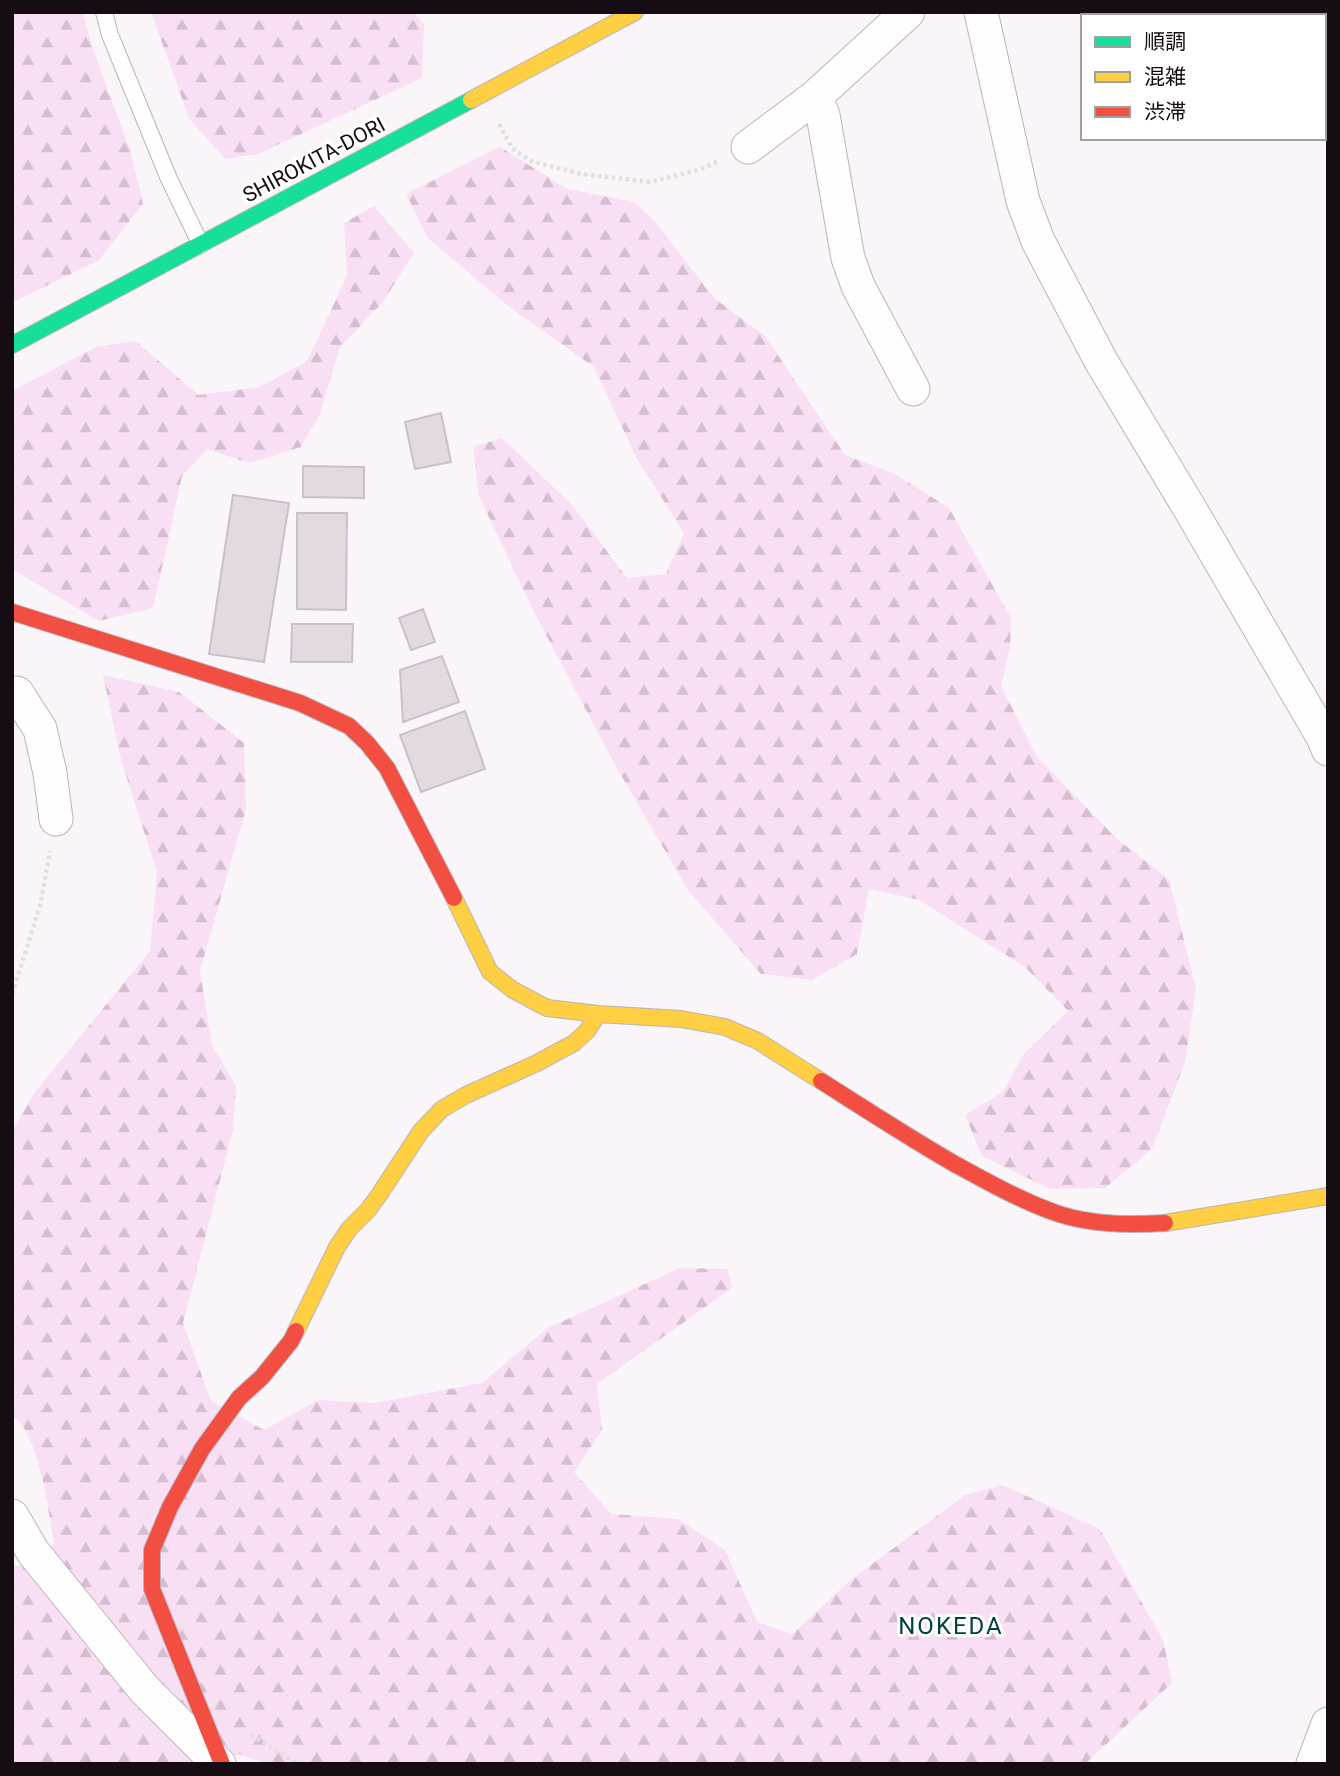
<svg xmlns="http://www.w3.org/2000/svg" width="1340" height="1776" font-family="Roboto,'Noto Sans JP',sans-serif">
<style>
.forest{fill:url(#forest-firs)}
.building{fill:#e2dadf;stroke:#c8c2c7;stroke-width:2}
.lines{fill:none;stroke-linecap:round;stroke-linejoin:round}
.lane-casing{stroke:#bbb4b9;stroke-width:18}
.street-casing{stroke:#bbb4b9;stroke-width:35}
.fast-casing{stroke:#bbb4b9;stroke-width:18}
.slow-casing{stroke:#bbb4b9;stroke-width:18}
.jam-casing{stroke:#bbb4b9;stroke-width:18}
.path{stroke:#e1dfe0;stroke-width:4.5;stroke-dasharray:3.5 3.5;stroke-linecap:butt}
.lane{stroke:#fefefe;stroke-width:16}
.street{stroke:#fefefe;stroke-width:33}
.fast{stroke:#16e098;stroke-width:16}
.slow{stroke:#ffcf43;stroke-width:16}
.jam{stroke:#f24e42;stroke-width:16}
.labels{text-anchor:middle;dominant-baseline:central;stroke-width:6;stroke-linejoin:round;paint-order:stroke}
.street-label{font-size:21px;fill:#150d13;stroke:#fff}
.quarter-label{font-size:24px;letter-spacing:2px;fill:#00423f;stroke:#fff}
</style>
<defs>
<pattern id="forest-firs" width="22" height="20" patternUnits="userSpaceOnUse" patternTransform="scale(1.75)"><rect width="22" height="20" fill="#f9dff3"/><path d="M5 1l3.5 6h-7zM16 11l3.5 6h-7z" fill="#d5becf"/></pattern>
</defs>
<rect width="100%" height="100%" fill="#faf5f9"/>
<path class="forest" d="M12 12H82L93 49 131 153 143 204 99 260 12 303Z
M151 12H413L424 24 422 78 258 154 225 159 189 118Z
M500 147 567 189 634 202 656 223 714 298 765 336 845 455 895 474 949 508 1011 618 1010 647 1001 686 1037 757 1118 840 1169 879 1196 989 1185 1062 1152 1149 1105 1188 1050 1189 982 1156 965 1115 1003 1092 1023 1055 1068 1011 1025 967 919 900 869 889 857 954 812 980 761 974 688 890 614 763 534 612 479 496 473 447 502 438 573 506 627 578 666 574 684 533 637 459 594 367 508 306 428 238 406 194Z
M374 206 414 253 382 303 340 347 320 414 301 447 249 463 207 449 182 476 153 608 99 621 12 569V391L96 347 136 341 198 395 260 387 307 361 347 276 344 223Z
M103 675 179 692 244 743 246 809 200 971 212 1045 236 1086 233 1130 183 1323 211 1401 264 1430 318 1400 375 1403 482 1383 548 1328 680 1268 728 1269 732 1288 597 1384 602 1430 574 1472 611 1514 678 1519 725 1550 757 1622 792 1634 852 1579 965 1495 1002 1485 1100 1529 1163 1640 1172 1683 1085 1764H267L239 1754 223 1764H12V1565L19 1566 54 1544C49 1515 39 1430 12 1416V1131L35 1092 150 951 157 872 121 760Z"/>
<path class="building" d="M441 413 451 462 415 469 405 422Z
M303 466 364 467V498L303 497Z
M233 495 289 503 264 662 209 654Z
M297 513H347L346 610 297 609Z
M423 609 435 642 411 650 399 618Z
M292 624H353L352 662H291Z
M442 656 459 702 403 722 400 670Z
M465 711 485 769 421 792 400 735Z"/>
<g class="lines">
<g class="lane-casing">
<path id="lane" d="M104 12 110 35 169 179 201 245"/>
</g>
<g class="street-casing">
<path id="street" d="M981 12 1023 201 1038 241 1101 361 1190 509 1323 737 1328 749
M815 97 823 115 848 258 858 286 913 389
M748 147 815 97 908 12
M17 693 40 729 50 773 56 819
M12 1516 33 1552 144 1689 219 1764
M1313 1764 1328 1724"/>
</g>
<g class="fast-casing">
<path id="fast" d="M12 345 471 100"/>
</g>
<g class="slow-casing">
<path id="slow" d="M471 100 635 12
M454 898 490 972 513 990 547 1008 598 1014 681 1019 725 1027 758 1041 821 1081
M1165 1223 1328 1196
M296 1331 337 1247 349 1229 368 1210 379 1195 421 1131 442 1109 466 1095 537 1063 574 1043 587 1031 598 1014"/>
</g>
<g class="jam-casing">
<path id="jam" d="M12 612 300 703 349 726 367 743 387 768 454 898
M821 1081C865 1109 908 1137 953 1163 986 1181 1023 1202 1059 1214 1093 1225 1130 1225 1165 1223
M222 1764 152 1589V1550L170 1507 202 1449 239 1398 262 1377 291 1341 296 1331"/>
</g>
<path class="path" d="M499 124 512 148 531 161 581 174 650 182 701 169 719 161
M12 994 40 906 50 851
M251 1735 298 1764"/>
<use href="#lane" class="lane"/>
<use href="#street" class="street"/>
<use href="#fast" class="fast"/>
<use href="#slow" class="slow"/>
<use href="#jam" class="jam"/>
</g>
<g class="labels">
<g class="street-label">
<text transform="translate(314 160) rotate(-28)">SHIROKITA-DORI</text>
</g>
<g class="quarter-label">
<text x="951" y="1626">NOKEDA</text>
</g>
</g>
<rect width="1340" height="1776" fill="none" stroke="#150d13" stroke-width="28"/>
<rect x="1081" y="14" width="245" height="126" fill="#ffffff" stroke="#a19ea1" stroke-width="2"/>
<rect x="1095" y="37" width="35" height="10" fill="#16e098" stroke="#a19ea1" stroke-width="2"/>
<text x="1144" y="49" font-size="21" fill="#150d13">順調</text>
<rect x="1095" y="72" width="35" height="10" fill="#ffcf43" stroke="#a19ea1" stroke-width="2"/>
<text x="1144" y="84" font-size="21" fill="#150d13">混雑</text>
<rect x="1095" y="107" width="35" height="10" fill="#f24e42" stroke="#a19ea1" stroke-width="2"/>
<text x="1144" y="119" font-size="21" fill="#150d13">渋滞</text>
</svg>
